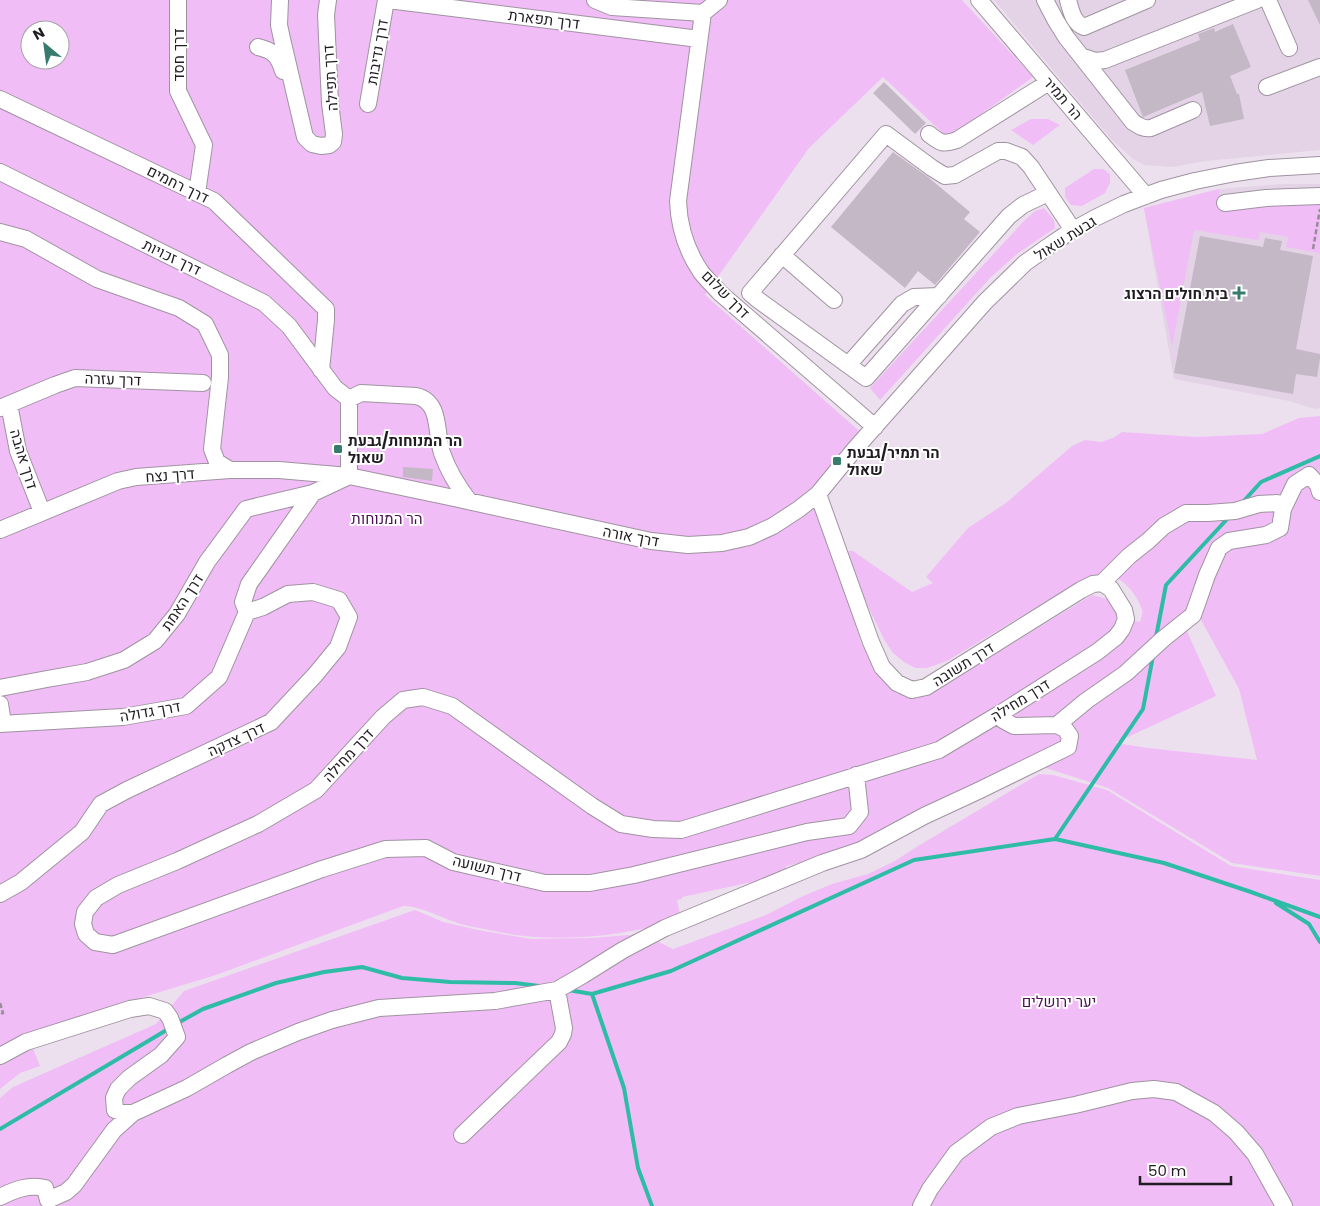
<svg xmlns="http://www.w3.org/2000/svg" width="1320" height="1206" font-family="Poppins,Heebo,sans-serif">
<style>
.built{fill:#e4d2e6}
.green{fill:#f0bdf6;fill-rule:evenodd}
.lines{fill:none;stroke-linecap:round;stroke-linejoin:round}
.stream{stroke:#2ebca6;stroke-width:4}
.building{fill:#c4b7c6}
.minor-casing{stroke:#a093a1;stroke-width:18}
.path{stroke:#968d97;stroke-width:2.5;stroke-dasharray:5 2.5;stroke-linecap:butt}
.minor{stroke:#fff;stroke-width:16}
.poi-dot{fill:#377b6e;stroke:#fff;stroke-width:2}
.labels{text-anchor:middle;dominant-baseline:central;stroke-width:4;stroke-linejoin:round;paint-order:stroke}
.street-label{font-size:15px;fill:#201c21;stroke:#fff}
.poi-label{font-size:15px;font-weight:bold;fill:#201c21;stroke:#fff;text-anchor:start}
.park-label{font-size:15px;fill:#4b1152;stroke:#fff}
</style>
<rect width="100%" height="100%" fill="#ede0ee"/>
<path class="built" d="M994 0H1320V150L1206 161 1172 167 1144 165 1133 159 1111 139Z
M1283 184H1320V408L1315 409 1289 401 1174 379 1144 208 1219 189Z"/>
<path class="green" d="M0 0H962L1033 77 948 138 883 77 809 148 705 295 866 437 820 505 861 643 886 683 897 694 928 695 1092 595 1111 600 1122 619 1140 622C1141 618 1143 614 1142 610 1139 598 1124 578 1111 576 1100 574 1091 578 1080 581L947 661 927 668H915L904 662 893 653 885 641 854 578 843 551H853L912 592 933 583 926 577 968 528 1006 503 1072 446 1085 440 1101 442 1113 438 1122 432 1195 437 1262 434 1299 418 1320 416V876L1232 863 1108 788 1046 768 976 789 853 851 786 866 785 875 682 897V899L677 900 681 919C635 933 586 940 537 937 513 936 489 930 465 925 447 921 420 905 403 906L213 976 97 1011 29 1038 40 1066 20 1073 0 1089ZM30 30H60V60H30ZM1200 618 1239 689 1257 760 1148 748 1115 743 1216 696 1186 629Z
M1031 119H1048L1060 125 1033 145 1011 130Z
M1094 169H1103L1110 174V183L1105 193 1082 206 1071 205 1065 197V188Z
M1219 189 1221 210 1281 203H1320V253L1286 247 1288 237 1260 232 1258 240 1194 230 1172 346 1144 208Z
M1044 208 1054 220 1055 228 1017 254 991 277 880 400 870 388 1023 222 1035 211Z
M1039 774 1053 775 1107 790 1231 866 1320 880V1206H0V1098L13 1087 156 1024 184 991 415 910 443 922 478 930 531 939 592 938 642 934 673 949 766 915 803 896 832 884 868 874 895 861 918 846Z"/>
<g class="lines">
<path class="stream" d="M1242 503 1261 482 1320 456
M1156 637 1166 585 1229 517
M1055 839 1143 709 1153 656
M1276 903 1309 924 1320 942
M568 990 592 994 671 971 914 860 1055 839 1164 863 1251 892 1320 917
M592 994 624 1088 638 1168 652 1206
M176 1024 203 1009 276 983 324 972 362 967 402 978 450 982 515 983 539 986
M0 1129 170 1028"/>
</g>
<path class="building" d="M1308 0H1320V25Z
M1233 24 1251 67 1230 76 1237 94H1239L1244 119 1210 126 1202 92 1143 117 1125 70 1200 40 1198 34 1214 28 1215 32Z
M884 82 926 123 915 134 873 93Z
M893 152 928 177 970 212 964 219 980 232 935 285 918 271 905 288 831 227Z
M1200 236 1263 247 1265 238 1282 241 1280 250 1313 256 1296 349 1320 354V358L1317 377 1296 374 1293 394 1174 373Z
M403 467 433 469 432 481 403 477Z"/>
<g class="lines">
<g class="minor-casing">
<path id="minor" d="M178 0V91L204 145 197 193
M280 0 279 25 282 39 305 137 312 144 321 146 329 145 333 142 334 134 330 103 326 15 328 0
M388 0 699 39
M595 0 612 7 703 13
M719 0 703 13 678 201C679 227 686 250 701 272 707 280 714 286 720 293L875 427
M979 0 1146 196
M1045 0 1056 21 1066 37 1133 122C1139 126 1143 129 1151 128L1193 110
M1068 0C1071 10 1073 23 1084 27L1147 0
M1268 0 1289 48
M258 47C274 51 278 55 283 71
M1081 56 1095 61 1105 60 1257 0
M1267 87 1320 67
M0 99 214 201 326 309V320L321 370
M368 104 386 0
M929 134C941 143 942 145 957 140L1049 82
M0 172 264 303 289 326 335 388 349 399
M1048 193 1023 205 1009 216 866 378 757 299 750 293 886 134 932 168 945 176 955 175 998 151H1006L1022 157 1031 167 1073 230
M1225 203 1266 198 1320 196
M0 232 26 239 97 279 179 308 205 324 220 355V377L212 449 217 462 230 470
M782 255 834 300
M848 365 902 304 914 297 939 296
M349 399 361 393 416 396C442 402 435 433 442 453 448 470 458 487 469 501
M349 399V476
M9 404 18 451 42 512
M0 408 55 385 75 378 203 383
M818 494 871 642 882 667 897 683 912 690 926 687 1081 590 1093 584 1102 583
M1283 509 1295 484 1309 475 1318 485 1320 492
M0 530 118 481 136 477 230 470H279L349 476 454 498 651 541 688 545 722 543 749 537 773 526 799 509 818 494 854 450 985 302 1025 263 1046 248 1068 233 1095 218 1124 204 1161 190 1195 181 1235 173 1269 168 1320 165
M0 688 47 679 87 672 124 660 155 641 177 614 207 562 246 509 313 493
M0 704 2 717 0 721
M0 724 123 717 186 706 219 677 247 612 243 602 249 584 313 493 347 477
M1057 725 1086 701 1126 673 1163 639 1193 615 1197 604 1207 575 1219 548 1229 541 1266 535 1280 528 1283 509 1277 503 1259 504 1235 511 1208 513H1186L1164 526 1148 541 1129 556 1102 583
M856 775 860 812 849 826 807 832 634 875 590 883H545L453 862 426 848 385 849 322 869 113 945 95 942 86 934 83 924 85 912 96 898 118 885 177 861 258 824 316 790 383 717 403 700 423 697 452 706 592 806 621 824 653 829 681 830 939 750 1001 713 1097 652 1116 637 1122 629 1126 619 1124 610 1111 589 1102 583
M0 894 21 882 82 832 101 804 127 790 271 722 315 675 338 647 349 617 339 600 313 592 288 594 263 607 247 612
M0 1056 26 1042 130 1009 149 1006 165 1011 170 1018 177 1037 161 1055 129 1078 118 1089 114 1098 115 1110 124 1113H133L187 1088 227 1065 251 1052 298 1032 332 1020 379 1008 495 1001 557 990 583 975 623 950 665 928 822 863 861 850 924 816 980 790 1068 747 1070 736 1065 729 1057 725 1014 726 1003 720 1001 713
M462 1135 559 1042 563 1034 564 1028 557 990
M0 1197C14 1190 29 1184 45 1188L48 1200 66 1192 74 1185 114 1130 133 1113
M921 1206 930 1189 956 1153 991 1127 1018 1116 1075 1105 1132 1091 1154 1089 1176 1092 1214 1113 1236 1132 1255 1154 1284 1206"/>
</g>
<path class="path" d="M1313 249 1320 209
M0 1003 3 1013 0 1014"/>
<use href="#minor" class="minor"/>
</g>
<g class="poi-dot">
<path d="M1236.5 285.5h5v5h5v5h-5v5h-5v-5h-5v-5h5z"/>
<rect x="333" y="444" width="10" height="10" rx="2.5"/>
<rect x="832" y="456" width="10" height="10" rx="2.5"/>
</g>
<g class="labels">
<g class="street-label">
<text transform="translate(544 19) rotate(7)">דרך תפארת</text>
<text transform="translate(377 52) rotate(-80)">דרך נדיבות</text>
<text transform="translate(178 55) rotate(-90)">דרך חסד</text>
<text transform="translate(330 78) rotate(-94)">דרך תפילה</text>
<text transform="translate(1063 98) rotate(49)">הר תמיר</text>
<text transform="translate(178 184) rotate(26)">דרך רחמים</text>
<text transform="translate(1065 238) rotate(-32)">גבעת שאול</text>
<text transform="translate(172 257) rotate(26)">דרך זכויות</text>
<text transform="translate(726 294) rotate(45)">דרך שלום</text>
<text transform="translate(113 379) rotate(2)">דרך עזרה</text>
<text transform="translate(24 459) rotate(73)">דרך אהבה</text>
<text transform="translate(170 475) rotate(-4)">דרך נצח</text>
<text transform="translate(631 536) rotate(11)">דרך אורה</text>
<text transform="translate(182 602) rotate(-57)">דרך האמת</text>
<text transform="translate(963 664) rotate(-32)">דרך תשובה</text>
<text transform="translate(1020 700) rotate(-32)">דרך מחילה</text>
<text transform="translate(150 711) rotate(-10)">דרך גדולה</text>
<text transform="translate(236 739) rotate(-25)">דרך צדקה</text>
<text transform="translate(348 755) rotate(-47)">דרך מחילה</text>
<text transform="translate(487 868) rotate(14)">דרך תשועה</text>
</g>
<g class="poi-label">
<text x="1228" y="293" text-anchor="end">בית חולים הרצוג</text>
<text x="348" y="440">הר המנוחות/גבעת<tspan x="348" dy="17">שאול</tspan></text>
<text x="847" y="452">הר תמיר/גבעת<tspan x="847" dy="17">שאול</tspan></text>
</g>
<g class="park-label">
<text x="387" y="518">הר המנוחות</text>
<text x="1059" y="1001">יער ירושלים</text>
</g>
</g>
<g transform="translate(45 45) rotate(331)"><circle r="24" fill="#ffffff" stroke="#a6a4a6"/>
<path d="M0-4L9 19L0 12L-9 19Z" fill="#377b6e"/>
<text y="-8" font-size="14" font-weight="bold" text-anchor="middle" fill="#201c21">N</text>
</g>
<path d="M1140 1176v8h91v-8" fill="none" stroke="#201c21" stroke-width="2.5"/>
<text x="1148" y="1176" font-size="15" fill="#201c21" stroke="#ffffff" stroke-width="4" paint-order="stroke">50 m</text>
</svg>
